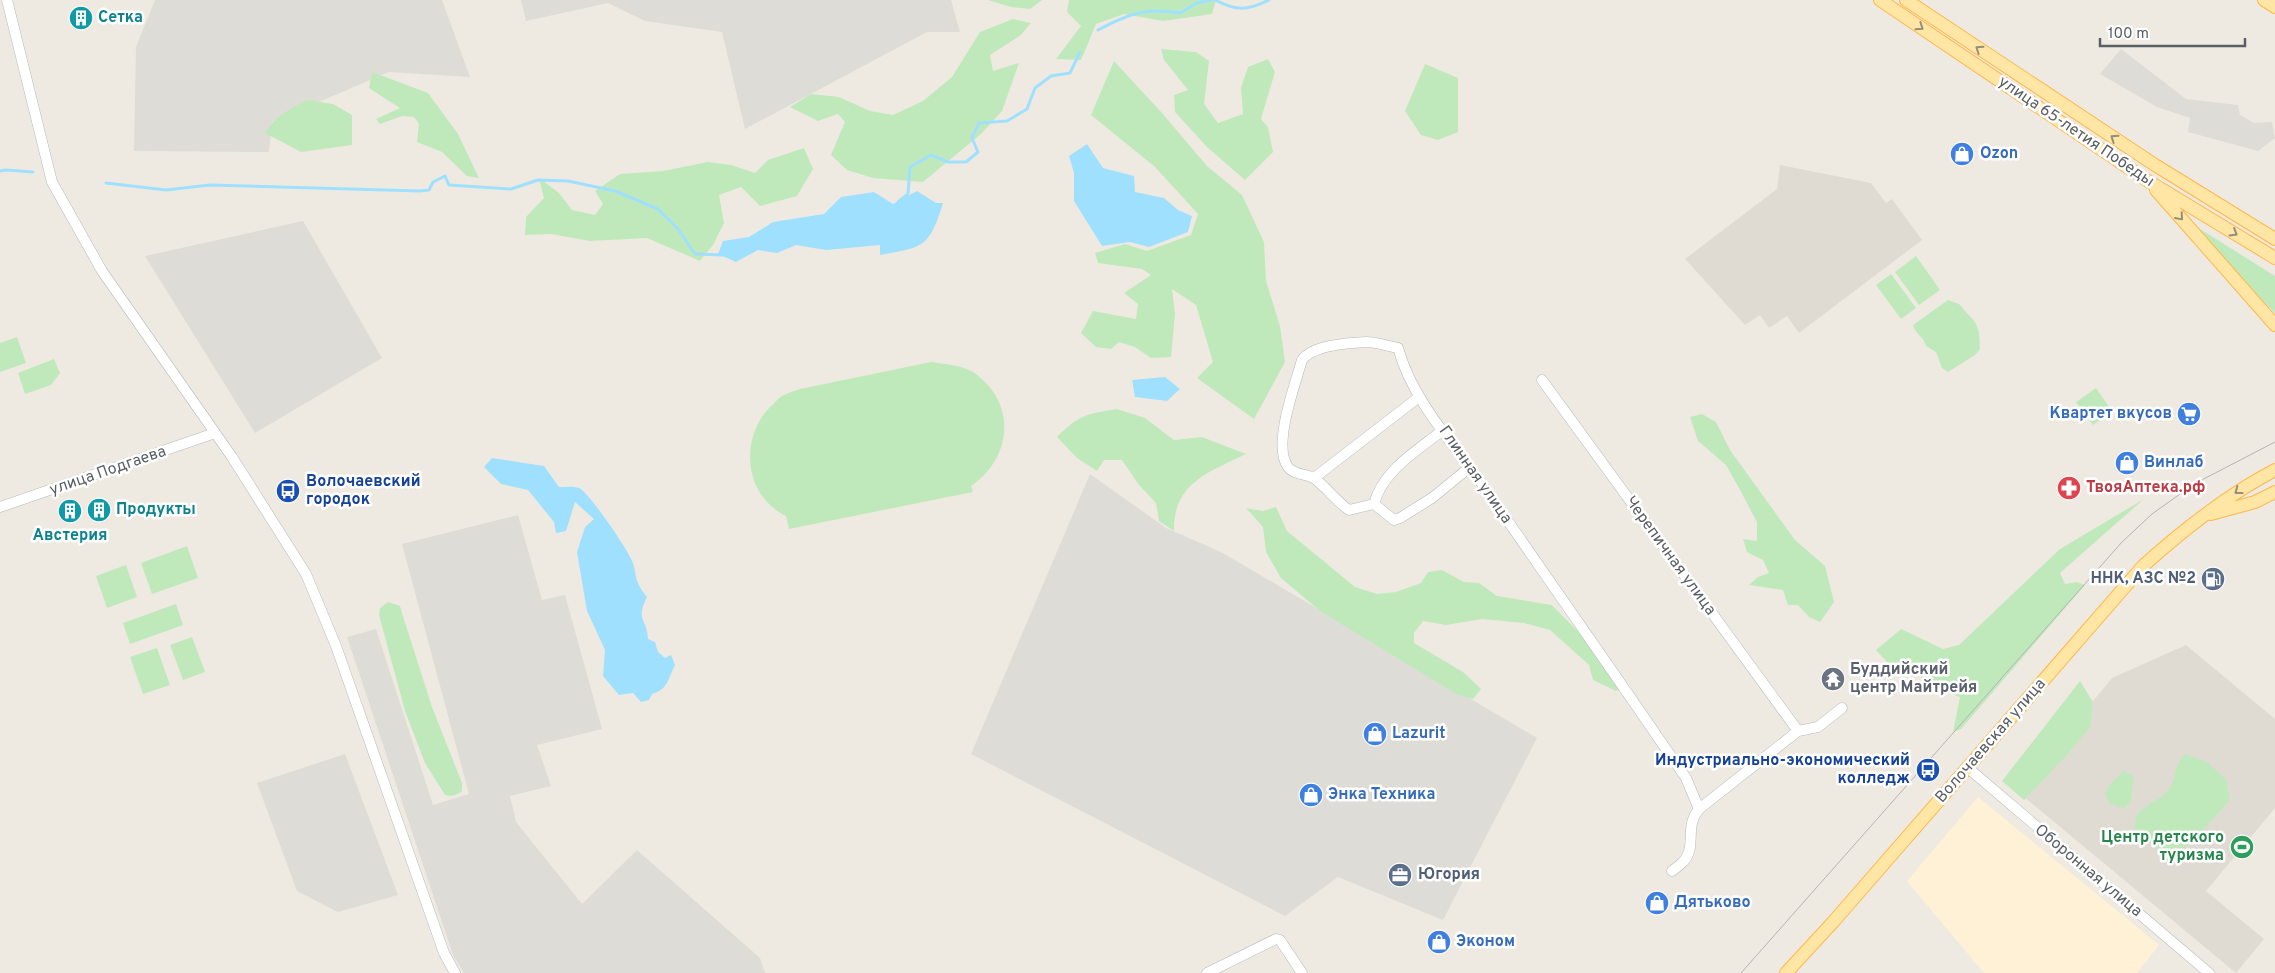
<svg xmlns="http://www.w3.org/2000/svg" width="2275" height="973" font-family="Overpass,sans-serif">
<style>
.commercial{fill:#fff1d5}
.industrial{fill:#dedcd6}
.education{fill:#e0dbd2}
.green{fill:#c0e9bb}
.water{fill:#a0e0ff}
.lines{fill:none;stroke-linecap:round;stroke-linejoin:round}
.stream{stroke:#a0e0ff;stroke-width:3}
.minor-casing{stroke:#b4b9bd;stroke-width:11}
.major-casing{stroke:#feb74a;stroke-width:14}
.minor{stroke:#fff;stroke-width:10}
.major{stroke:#ffe6a5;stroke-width:12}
.tram{stroke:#b3b4b5;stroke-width:1}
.oneway{stroke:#948e7b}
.labels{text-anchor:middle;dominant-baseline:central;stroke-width:5;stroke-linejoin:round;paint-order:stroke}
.culture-label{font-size:16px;font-weight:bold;fill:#0d838f;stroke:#fff;text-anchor:start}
.street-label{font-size:16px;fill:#5a5f64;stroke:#fff}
.shop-label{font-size:16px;font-weight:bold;fill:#366cbe;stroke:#fff;text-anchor:start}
.transit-label{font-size:16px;font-weight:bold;fill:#164399;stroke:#fff;text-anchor:start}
.health-label{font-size:16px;font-weight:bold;fill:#be3a42;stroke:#fff;text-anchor:start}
.service-label{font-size:16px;font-weight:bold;fill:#4e5e75;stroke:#fff;text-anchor:end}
.worship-label{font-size:16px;font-weight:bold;fill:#5b616d;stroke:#fff;text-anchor:start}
.leisure-label{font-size:16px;font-weight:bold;fill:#27864d;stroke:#fff;text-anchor:end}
</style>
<rect width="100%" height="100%" fill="#eeeae1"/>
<path class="commercial" d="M1978 797 2159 945 2137 973H1984L1907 881Z"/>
<path class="industrial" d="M155 0H442L470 77 389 72 272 122 269 152 134 151 136 47Z
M521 0H951L960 32H927L745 129 722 32 645 21 608 3 526 21Z
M2121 49 2186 99 2238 105 2240 115 2254 123 2272 122 2275 138 2258 151 2188 132 2190 118 2157 107 2100 74Z
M303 221 382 358 255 433 145 256Z
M1090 474 1166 528 1221 552 1537 738 1443 920 1338 877 1285 916 971 754Z
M518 515 542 600 565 595 602 729 537 745 551 786 510 796 516 822 582 904 637 850 760 958 765 973H464L453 955 347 637 376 629 433 805 469 794 402 544Z
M345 754 398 895 338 912 297 891 257 783Z"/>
<path class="education" d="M1780 165 1871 183 1886 203 1892 199 1922 240 1799 333 1787 316 1769 328 1760 315 1745 325 1685 259 1777 189Z
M2186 645 2275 719V808L2206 891 2264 939 2236 973 2018 792 2112 678Z"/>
<path class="green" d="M988 0H1042L1030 9 1011 7Z
M1069 0H1216L1212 14 1163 21 1124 14 1096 24 1081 60 1056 59 1081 26 1067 12Z
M1013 19 1031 23 1021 35 990 55 993 71 1019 63 1002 111 981 134 923 182 873 178 847 170 831 155 845 122 838 114 818 121 790 107 811 94 839 97 870 111 893 115 923 101 952 77 980 32Z
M1161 49 1196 52 1209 61 1204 104 1218 123 1243 114 1241 88 1248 67 1268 59 1275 72 1261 119 1268 127 1273 152 1245 180 1207 147 1175 112 1174 95 1188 90 1164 60Z
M1114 61 1162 113 1207 166 1242 195 1264 242 1266 281 1280 326 1285 362 1254 419 1197 378 1213 362 1196 305 1172 289 1175 314 1171 357 1151 358 1135 347 1119 342 1111 349 1096 347 1081 333 1093 311 1136 319 1138 304 1124 293 1151 275 1142 269 1098 263 1095 253 1125 244 1147 251 1191 235 1198 214 1155 167 1091 115Z
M1425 64 1458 78V132L1438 140 1421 135 1405 111Z
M372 72 428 93 458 134 479 178 467 176 442 152 417 142 419 124 414 117 402 116 380 124 376 119 400 108 369 88Z
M308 100 333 104 352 115V145L301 152 265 133C274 117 292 107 308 100Z
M804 148 813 169 797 196 760 206 741 187 719 195 724 223 713 245 700 261 647 238 590 241 551 234 525 235 526 217 544 198 539 178 559 193 572 210 595 215 603 204 595 191 620 174 663 171 708 162 731 165 755 173 768 160Z
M2197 227 2275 276V313L2245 283Z
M1916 256 1940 290 1919 305 1895 272Z
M1891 274 1916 308 1901 319 1876 285Z
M1948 300 1959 304 1975 322 1979 332 1980 349 1975 355 1948 372 1942 368 1936 352 1926 346C1924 337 1915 334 1913 325Z
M17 337 26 363 0 372V343Z
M54 359 60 373 51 385 25 394 18 373Z
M931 362C945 364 961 365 973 372 1017 402 1013 457 971 486L973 492 789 529 786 516C744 496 739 439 770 407 774 404 777 399 782 396 787 393 794 391 800 389Z
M2096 388 2112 411 2093 425 2076 402Z
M1117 409 1145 418 1174 440 1202 437 1246 454C1209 472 1173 483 1174 531L1159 521 1156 503 1139 485 1122 460H1104L1097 471 1077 458 1057 437C1079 415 1086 414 1117 409Z
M1702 414 1716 422 1730 450 1795 540 1825 566 1834 602 1820 622 1809 617 1798 605H1788L1783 590 1749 585 1758 577 1769 573 1763 560 1747 552 1743 539 1757 541V522L1739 488 1726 465 1698 441 1690 417Z
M2144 499 2060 573 2065 584 2077 582 2085 585 1961 729 1953 732 1960 697 1935 687 1916 674 1887 662 1876 650 1901 629 1943 649 1959 645 2060 549Z
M1276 507 1287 531 1355 587 1377 594 1396 592 1421 583 1428 572 1442 570 1464 582 1479 583 1497 596 1552 605 1589 643 1621 688 1616 691 1593 680 1589 665 1550 630 1524 623 1482 619 1446 625 1423 621 1414 633V643L1463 672 1481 689 1473 699 1458 695 1320 611 1281 578 1266 552 1263 527 1246 508 1263 511Z
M187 546 198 578 152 594 141 563Z
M126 565 137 597 107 608 96 576Z
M388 602 400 606 402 613 432 707 462 783V791C457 795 451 797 445 795L425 763 405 711 379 615 380 608Z
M176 604 183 625 130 644 123 623Z
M192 637 205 672 183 680 170 645Z
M157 648 170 685 143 694 130 657Z
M2080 681 2093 702 2090 727 2067 755 2024 800 2002 781Z
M2185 754 2207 762 2226 779 2230 800 2195 839 2170 859 2135 828C2134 804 2158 805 2169 789 2177 778 2173 766 2185 754Z
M2124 771 2134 777 2131 802 2124 808 2110 804 2105 795 2109 785Z"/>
<path class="water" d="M1087 144 1103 168 1134 176 1135 192 1164 198 1178 210 1192 216 1188 232 1149 247 1130 242 1102 246 1074 201V173L1069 156Z
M917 191 936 203H943C929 248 924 247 880 255V245L826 250 796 245 777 253 758 250 736 262 718 254 723 241 749 237 773 222 824 214 841 197 874 192 893 204Z
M1165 377 1180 389 1167 401 1135 397 1132 380Z
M492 458 544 466 559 487C565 487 573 486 579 488 588 491 629 551 633 563 637 579 635 582 647 597 635 621 647 618 648 639L655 642 658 652 665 658 671 655 675 665C668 678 669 689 652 694L649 700 641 702 633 693 619 695 603 676 605 650 587 611 577 552 585 527 594 519 575 502 566 531 556 533 554 522 528 490 501 484 484 467Z"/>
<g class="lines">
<path class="stream" d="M1215 0C1236 11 1247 11 1269 0
M1098 30C1128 14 1146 7 1180 13L1197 3 1211 0
M0 171 6 170 33 172
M106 183 166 190 210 185 420 191 429 190 433 182 445 176 449 185 511 189 538 180 568 181 615 191 658 209 678 229 695 254 723 255
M898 202 908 194 910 167 931 155 948 162H966L978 152 972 138 979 123 1007 121 1027 109 1035 88 1051 76 1070 73 1080 52"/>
<g class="minor-casing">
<path id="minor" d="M7 0 52 182 102 271 232 457 306 574 336 646 444 953 455 973
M1542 380 1798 731
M1470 467 1432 498 1400 518 1394 520 1374 504 1349 510C1336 501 1327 488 1315 479 1307 473 1295 476 1288 467 1272 446 1295 385 1302 360 1313 345 1348 343 1366 342 1376 342 1388 346 1398 348 1413 402 1455 445 1487 491 1554 587 1620 682 1686 778L1699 809C1684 827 1697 845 1684 861 1681 864 1676 868 1672 871
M1314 478 1419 397
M1374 504C1383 470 1417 451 1443 430
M0 507 215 433
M1968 768 2209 973
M1699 809 1798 731 1818 727 1842 708
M1207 973 1276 939 1280 940 1302 973"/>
</g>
<g class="major-casing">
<path id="major" d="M1880 0 2148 181 2275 258
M1906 0 2155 165 2275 239
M2264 0 2275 7
M2156 190 2275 325
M2211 514 2255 502 2275 492
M1786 973 1834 921 2143 566C2183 530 2227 495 2275 470"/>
</g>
<use href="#minor" class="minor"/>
<use href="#major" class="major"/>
<path class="tram" d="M1741 973 2122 542 2152 514 2194 484 2275 442"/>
</g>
<defs><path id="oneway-chevron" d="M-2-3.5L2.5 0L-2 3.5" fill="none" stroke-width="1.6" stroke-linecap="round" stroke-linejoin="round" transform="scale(1.25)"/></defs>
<g class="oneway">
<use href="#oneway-chevron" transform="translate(1920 27) rotate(34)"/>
<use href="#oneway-chevron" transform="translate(1979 49) rotate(-146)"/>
<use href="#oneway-chevron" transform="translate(2114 138) rotate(-146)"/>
<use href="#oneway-chevron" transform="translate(2180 217) rotate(49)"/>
<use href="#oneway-chevron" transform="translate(2234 233) rotate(31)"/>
<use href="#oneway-chevron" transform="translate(2238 491) rotate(143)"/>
</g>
<defs>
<g id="building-disc" transform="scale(1.25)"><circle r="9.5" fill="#0f9aa8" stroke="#fff"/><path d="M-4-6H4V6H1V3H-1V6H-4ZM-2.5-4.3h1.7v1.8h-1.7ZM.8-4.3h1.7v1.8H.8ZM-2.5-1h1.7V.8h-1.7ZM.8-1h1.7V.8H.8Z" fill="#fff"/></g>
<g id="shop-disc" transform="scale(1.25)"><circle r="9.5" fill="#3f7fe0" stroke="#fff"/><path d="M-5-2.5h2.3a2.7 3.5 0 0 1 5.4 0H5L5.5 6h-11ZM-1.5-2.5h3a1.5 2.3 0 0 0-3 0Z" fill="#fff"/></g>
<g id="supermarket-disc" transform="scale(1.25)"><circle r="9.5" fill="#3f7fe0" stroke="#fff"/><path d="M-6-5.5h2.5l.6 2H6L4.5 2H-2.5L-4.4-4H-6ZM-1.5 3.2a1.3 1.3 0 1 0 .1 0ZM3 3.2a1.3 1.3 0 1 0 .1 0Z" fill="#fff"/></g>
<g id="pharmacy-disc" transform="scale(1.25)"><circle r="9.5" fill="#e0444e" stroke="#fff"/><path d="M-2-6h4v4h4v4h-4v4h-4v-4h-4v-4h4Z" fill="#fff"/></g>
<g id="bus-disc" transform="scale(1.25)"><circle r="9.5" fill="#1a4fb4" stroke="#fff"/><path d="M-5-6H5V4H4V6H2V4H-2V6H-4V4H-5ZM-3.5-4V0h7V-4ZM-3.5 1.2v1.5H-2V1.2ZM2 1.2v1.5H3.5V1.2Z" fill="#fff"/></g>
<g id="fuel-disc" transform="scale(1.25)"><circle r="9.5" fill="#5c6f8a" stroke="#fff"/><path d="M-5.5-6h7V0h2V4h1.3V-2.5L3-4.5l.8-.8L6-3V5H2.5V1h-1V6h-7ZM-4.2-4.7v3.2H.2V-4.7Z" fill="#fff"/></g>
<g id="temple-disc" transform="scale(1.25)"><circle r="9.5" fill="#6b7280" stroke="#fff"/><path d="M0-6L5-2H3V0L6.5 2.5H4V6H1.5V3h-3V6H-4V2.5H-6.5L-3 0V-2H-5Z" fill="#fff"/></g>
<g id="stadium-disc" transform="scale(1.25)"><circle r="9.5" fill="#2e9e5b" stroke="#fff"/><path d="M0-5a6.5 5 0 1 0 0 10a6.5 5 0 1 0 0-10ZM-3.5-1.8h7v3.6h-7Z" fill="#fff"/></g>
<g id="office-disc" transform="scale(1.25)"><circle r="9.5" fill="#5c6f8a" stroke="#fff"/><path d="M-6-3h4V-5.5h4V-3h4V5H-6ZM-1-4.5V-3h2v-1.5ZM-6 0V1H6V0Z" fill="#fff"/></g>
</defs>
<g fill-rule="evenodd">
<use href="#building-disc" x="81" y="18"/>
<use href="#shop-disc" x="1962" y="154"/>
<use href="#supermarket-disc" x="2189" y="414"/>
<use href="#shop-disc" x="2127" y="463"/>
<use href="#pharmacy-disc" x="2069" y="488"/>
<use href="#bus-disc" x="288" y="491"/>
<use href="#building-disc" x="99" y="510"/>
<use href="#building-disc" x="70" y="511"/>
<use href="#fuel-disc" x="2213" y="579"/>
<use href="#temple-disc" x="1833" y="679"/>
<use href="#shop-disc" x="1375" y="734"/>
<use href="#bus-disc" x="1928" y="770"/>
<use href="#shop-disc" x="1311" y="795"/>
<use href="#stadium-disc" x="2242" y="847"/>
<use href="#office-disc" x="1400" y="875"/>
<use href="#shop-disc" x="1657" y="903"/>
<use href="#shop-disc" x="1439" y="942"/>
</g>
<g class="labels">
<g class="culture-label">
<text x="98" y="18">Сетка</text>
<text x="116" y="510">Продукты</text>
<text x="70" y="536" text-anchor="middle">Австерия</text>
</g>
<g class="street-label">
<text transform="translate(2076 132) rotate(34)">улица 65-летия Победы</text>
<text transform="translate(108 471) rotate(-19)">улица Подгаева</text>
<text transform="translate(1475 475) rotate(55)">Глинная улица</text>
<text transform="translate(1670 556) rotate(54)">Черепичная улица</text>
<text transform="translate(1991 741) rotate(-49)">Волочаевская улица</text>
<text transform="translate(2088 871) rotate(40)">Оборонная улица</text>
</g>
<g class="shop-label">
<text x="1980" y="154">Ozon</text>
<text x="2172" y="414" text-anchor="end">Квартет вкусов</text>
<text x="2144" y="463">Винлаб</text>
<text x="1392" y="734">Lazurit</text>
<text x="1328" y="795">Энка Техника</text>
<text x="1674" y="903">Дятьково</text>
<text x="1456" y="942">Эконом</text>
</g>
<g class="transit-label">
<text x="306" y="482">Волочаевский<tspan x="306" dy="18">городок</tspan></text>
<text x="1910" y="761" text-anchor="end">Индустриально-экономический<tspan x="1910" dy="18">колледж</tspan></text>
</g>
<g class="health-label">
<text x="2086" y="488">ТвояАптека.рф</text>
</g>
<g class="service-label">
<text x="2196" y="579">ННК, АЗС №2</text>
<text x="1418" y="875" text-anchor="start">Югория</text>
</g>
<g class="worship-label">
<text x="1850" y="670">Буддийский<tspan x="1850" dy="18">центр Майтрейя</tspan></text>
</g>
<g class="leisure-label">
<text x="2224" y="838">Центр детского<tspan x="2224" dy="18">туризма</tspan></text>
</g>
</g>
<path d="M2100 38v8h145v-8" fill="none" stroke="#5a5f64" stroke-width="2.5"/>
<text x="2108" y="38" font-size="15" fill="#5a5f64" stroke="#ffffff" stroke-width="4" paint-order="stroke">100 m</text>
</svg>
